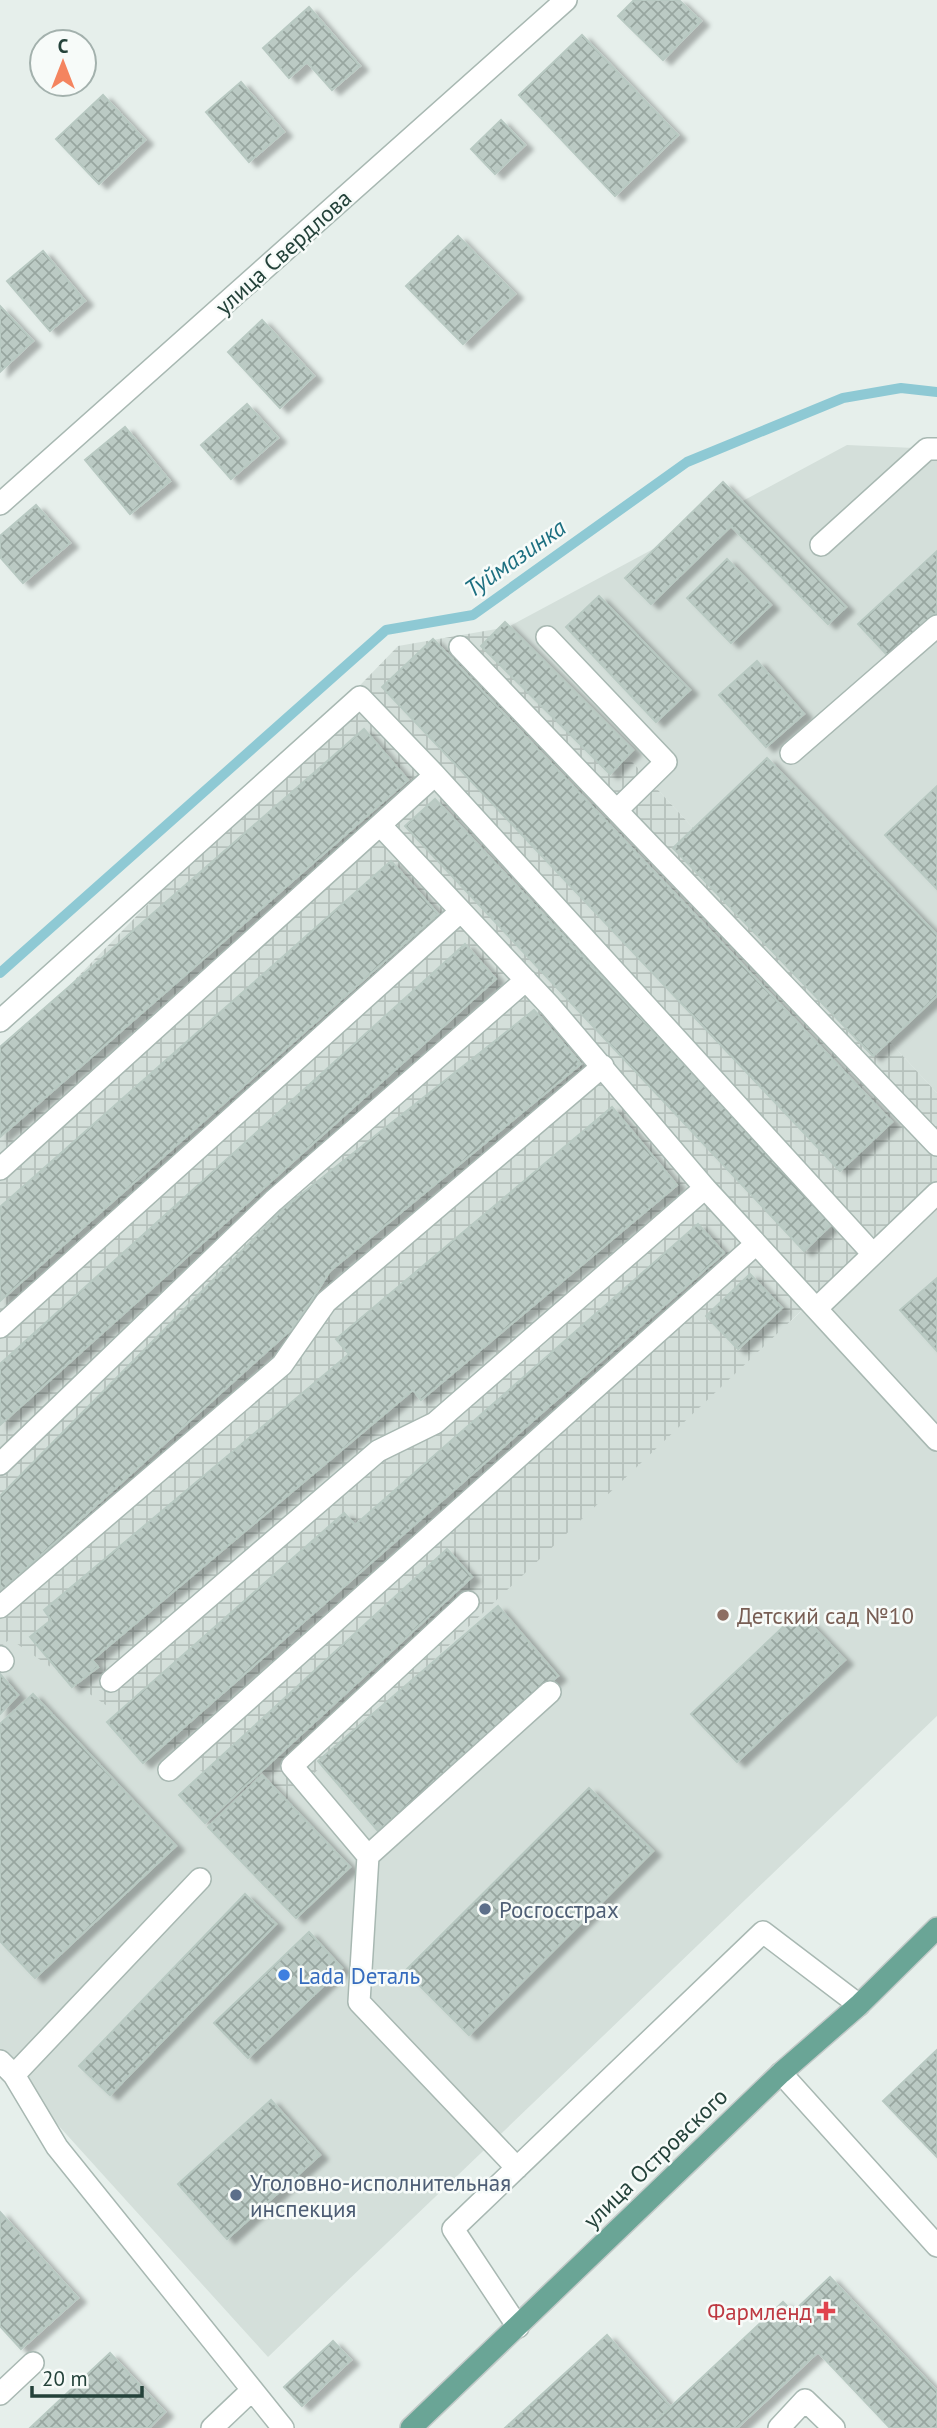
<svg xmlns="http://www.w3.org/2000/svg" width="937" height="2428" font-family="'PT Sans',sans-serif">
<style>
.built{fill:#d4dfda}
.industrial{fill:url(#industrial-grid)}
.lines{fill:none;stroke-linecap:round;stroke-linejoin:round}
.stream{stroke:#8ec9d4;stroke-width:10}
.building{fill:url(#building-cross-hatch);stroke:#b8c9c2;stroke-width:2;filter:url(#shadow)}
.minor-casing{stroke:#a8b8b2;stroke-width:24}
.major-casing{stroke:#c2cac8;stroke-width:24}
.minor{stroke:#fff;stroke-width:21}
.major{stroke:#6aa596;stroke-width:21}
.education-dot{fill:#8d6e63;stroke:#f7fbf9;stroke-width:2.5}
.service-dot{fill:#5c6f8a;stroke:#f7fbf9;stroke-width:2.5}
.shop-dot{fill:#3f7fe0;stroke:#f7fbf9;stroke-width:2.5}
.health-dot{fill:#e0444e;stroke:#f7fbf9;stroke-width:2.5}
.labels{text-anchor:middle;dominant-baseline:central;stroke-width:5;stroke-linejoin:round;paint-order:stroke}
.street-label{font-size:23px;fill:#24423a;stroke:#f7fbf9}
.education-label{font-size:23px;fill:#785e54;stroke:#f7fbf9;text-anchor:start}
.service-label{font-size:23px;fill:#4e5e75;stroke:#f7fbf9;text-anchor:start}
.shop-label{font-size:23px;fill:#366cbe;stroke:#f7fbf9;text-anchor:start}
.health-label{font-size:23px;fill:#be3a42;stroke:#f7fbf9;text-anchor:end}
.water-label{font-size:24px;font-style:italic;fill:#1c6f80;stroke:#f7fbf9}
</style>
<defs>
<pattern id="industrial-grid" width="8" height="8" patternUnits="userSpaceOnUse" patternTransform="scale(1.75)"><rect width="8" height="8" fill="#d4dfda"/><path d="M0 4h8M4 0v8" fill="none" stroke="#b6c1bc"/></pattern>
<pattern id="building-cross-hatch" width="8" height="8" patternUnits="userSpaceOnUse" patternTransform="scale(1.75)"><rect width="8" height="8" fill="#bbcac4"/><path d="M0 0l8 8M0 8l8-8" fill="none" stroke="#98a6a0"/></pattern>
<filter id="shadow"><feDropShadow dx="8" dy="4.5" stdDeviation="2" flood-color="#0004"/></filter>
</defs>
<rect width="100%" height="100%" fill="#e6efeb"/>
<path class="built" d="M847 445 937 449V1093L508 627Z
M937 1182V1716L268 2357 0 2061V1647L9 1639 791 1321Z"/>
<path class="industrial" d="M508 627 937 1093V1182L268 1817 10 1639 0 1647V1057L398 646Z"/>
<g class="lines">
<path class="stream" d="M0 973 386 630 473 615 687 462 843 398 901 388 937 392"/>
</g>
<path class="building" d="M634 0H679L701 21 663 60 618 16Z
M309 7 360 66 332 90 307 62 289 78 263 48Z
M582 35 678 135 615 196 519 95Z
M241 82 284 132 249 162 206 112Z
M103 95 145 140 99 184 56 139Z
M501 120 525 145 495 174 471 149Z
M458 236 515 294 463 344 406 286Z
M43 251 85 301 50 331 7 281Z
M0 306 33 341 0 372Z
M262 320 314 376 280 408 228 352Z
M247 404 278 438 231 479 201 445Z
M125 427 170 481 130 514 85 460Z
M723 482 846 607 828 624 731 526 651 604 625 578Z
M36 505 70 543 23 583 0 557V536Z
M937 551V612L889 657 858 624Z
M727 559 771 605 731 643 687 598Z
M599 596 690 690 656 722 566 627Z
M505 622 633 750 610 774 481 646Z
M433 639 892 1122 840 1171 382 687Z
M757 661 804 714 766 747 719 695Z
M364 729 408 780 0 1137V1047Z
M767 758 937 935V996L873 1056 673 848Z
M937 786V889L885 835Z
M435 799 833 1223 804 1251 405 826Z
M391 861 438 914 0 1301V1207Z
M465 944 496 979 0 1425V1364Z
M534 1010 581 1064 330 1271 295 1326 0 1592V1496L284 1208Z
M612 1107 677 1185 421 1400 413 1390 92 1660 98 1667 72 1687 30 1637 51 1620 44 1610 349 1354 336 1339Z
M698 1224 724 1253 143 1763 107 1722 344 1513 355 1525Z
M750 1274 782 1308 738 1349 706 1316Z
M937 1278V1351L900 1310Z
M447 1549 472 1577 205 1823 179 1795Z
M498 1606 558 1676 378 1831 318 1761Z
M799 1612 845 1660 737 1762 691 1714Z
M0 1674 18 1695 0 1714Z
M33 1694 176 1846 35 1978 0 1941V1724Z
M262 1775 350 1867 296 1918 208 1827Z
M589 1788 653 1851 469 2035 405 1971Z
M245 1894 276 1924 110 2095 79 2066Z
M309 1932 342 1968 248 2058 214 2023Z
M937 2050V2157L883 2101Z
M271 2100 320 2155 227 2239 178 2184Z
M0 2212 78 2298 21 2349 0 2326Z
M830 2277 937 2391V2428H890L818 2352 737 2428H648L783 2302 793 2312Z
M607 2335 671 2407 648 2428H505Z
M333 2341 351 2360 302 2406 284 2387Z
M110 2353 165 2412 149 2428H30Z"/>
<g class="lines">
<g class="minor-casing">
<path id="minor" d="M0 504 566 0
M821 545 927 449H937
M547 637 666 762 617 810
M460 647 937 1145
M791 753 937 626
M435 775 873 1254
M381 826 550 1006 705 1188 937 1440
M0 1021 360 697 435 775 0 1169
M817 1308 937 1193
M0 1327 461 911
M0 1464 273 1201 526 980
M0 1607 282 1365 326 1302 603 1066
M0 1657 3 1661
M111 1681 378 1451 435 1423 705 1188
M169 1770 756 1244
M368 1856 292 1766 468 1602
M0 2061 14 2075 57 2147 283 2428
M781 2073 937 2246
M14 2075 200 1879
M517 2168 359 2002 368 1856 550 1692
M518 2327 453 2229 763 1932 859 2005
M0 2394 33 2363
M212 2428 252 2390
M779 2428 805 2400 834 2428"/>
</g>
<g class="major-casing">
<path id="major" d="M411 2428 781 2073 859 2005 937 1928"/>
</g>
<use href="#minor" class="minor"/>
<use href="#major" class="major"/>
</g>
<circle class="education-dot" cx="723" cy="1615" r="7"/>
<g class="service-dot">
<circle cx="485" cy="1909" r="7"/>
<circle cx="236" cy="2195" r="7"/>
</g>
<circle class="shop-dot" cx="284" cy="1975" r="7"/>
<path class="health-dot" d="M822.5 2300.5h7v7h7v7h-7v7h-7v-7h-7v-7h7z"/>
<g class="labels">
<g class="street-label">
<text transform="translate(283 252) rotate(-42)">улица Свердлова</text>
<text transform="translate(655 2158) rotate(-44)">улица Островского</text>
</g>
<g class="education-label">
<text x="737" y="1615">Детский сад №10</text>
</g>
<g class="service-label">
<text x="499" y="1909">Росгосстрах</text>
<text x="250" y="2182">Уголовно-исполнительная<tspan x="250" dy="26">инспекция</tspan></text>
</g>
<g class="shop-label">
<text x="298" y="1975">Lada Dеталь</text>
</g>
<g class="health-label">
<text x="812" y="2311">Фармленд</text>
</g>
<g class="water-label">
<text transform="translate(515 558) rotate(-35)">Туймазинка</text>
</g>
</g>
<g transform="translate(63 63)"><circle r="33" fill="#f7fbf9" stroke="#a3b1ad" stroke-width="2"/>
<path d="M0-5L12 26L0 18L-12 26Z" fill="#f4845f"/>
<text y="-10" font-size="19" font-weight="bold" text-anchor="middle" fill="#24423a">С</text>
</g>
<path d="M32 2386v10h110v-10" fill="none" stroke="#24423a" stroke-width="3.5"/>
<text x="42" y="2386" font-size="21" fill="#24423a" stroke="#f7fbf9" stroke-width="5" paint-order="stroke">20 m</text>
</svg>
